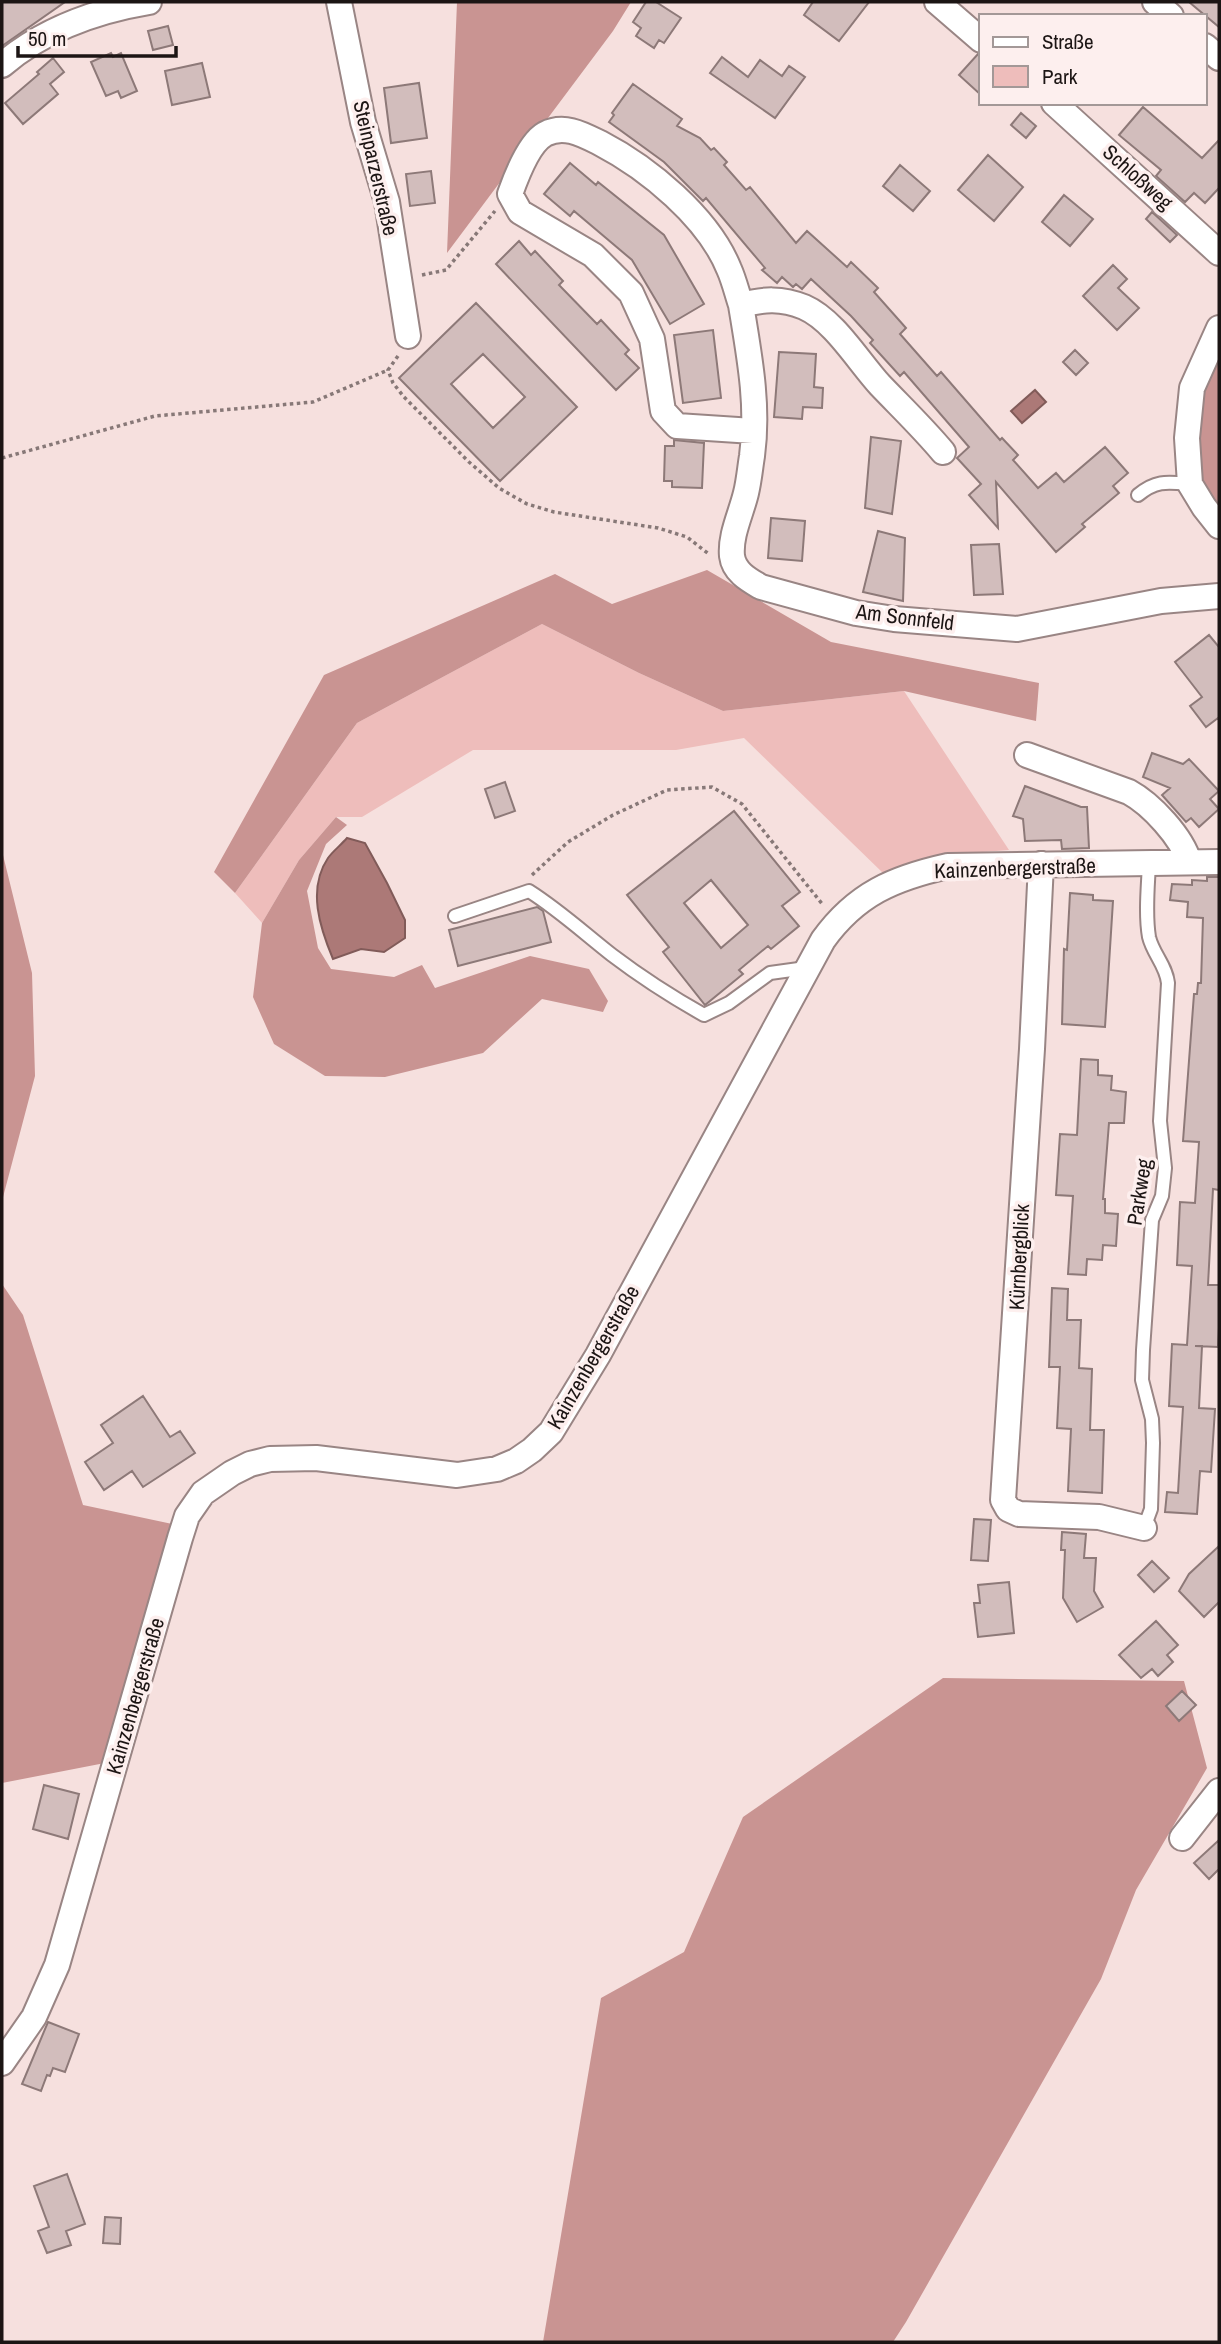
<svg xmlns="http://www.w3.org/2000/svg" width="1221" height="2344" font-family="'Archivo Narrow',sans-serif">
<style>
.green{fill:#eebdbb}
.forest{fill:#c99492}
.water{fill:#ac7977;stroke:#815b59;stroke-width:2}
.building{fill:#d2bdbc;stroke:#8d7978;stroke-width:2;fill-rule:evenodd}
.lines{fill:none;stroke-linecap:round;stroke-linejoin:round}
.lane-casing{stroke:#998584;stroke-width:16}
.street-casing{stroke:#998584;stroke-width:28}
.path{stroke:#877877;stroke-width:3.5;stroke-dasharray:3.5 3.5;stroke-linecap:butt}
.lane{stroke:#fff;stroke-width:12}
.street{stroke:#fff;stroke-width:24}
.labels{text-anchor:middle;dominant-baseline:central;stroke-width:7;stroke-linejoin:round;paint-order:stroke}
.street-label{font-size:21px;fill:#1c1514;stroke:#fdefee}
</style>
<rect width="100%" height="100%" fill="#f6e0de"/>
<path class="green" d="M542 624 639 673 723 711 904 691 1009 850 931 856 884 874 744 738 676 750H473L362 817H336L299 860 262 923 235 893 357 723Z"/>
<path class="forest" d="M457 2H631L613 31 447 253Z
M1219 358V512L1201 481 1198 461 1205 383Z
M707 570 831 642 1039 683 1036 721 904 691 723 711 639 673 542 624 357 723 235 893 214 872 324 675 555 574 612 604Z
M336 817 347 825 326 844 307 891 318 948 331 969 394 977 422 965 435 988 530 956 589 969 608 1001 603 1012 542 999 483 1053 385 1077 325 1076 274 1044 253 997 262 923 299 860Z
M2 851 32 973 35 1076 2 1201Z
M2 1284 23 1315 83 1505 177 1525 110 1762 2 1783Z
M943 1678 1184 1681 1207 1768 1136 1890 1101 1979 906 2322 893 2342H543L601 1998 684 1952 743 1817Z"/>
<path class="water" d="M1035 390 1046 402 1022 423 1011 411Z
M347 838 365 843 387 883 405 920V938L384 952 361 949 333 959C320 928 307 889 328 858 333 851 341 845 347 838Z"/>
<path class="building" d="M2 2H65L2 46Z
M646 2H656L681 18 664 43 659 40 654 48 636 36 641 28 633 22Z
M813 2H869L839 41 804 15Z
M1189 2H1219V27Z
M168 26 173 45 153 50 148 31Z
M111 53 113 57 121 53 137 91 121 98 118 91 106 96 91 62Z
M978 54H981V95L959 75Z
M722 57 748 77 760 60 782 76 789 66 805 77 775 118 710 73Z
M53 58 64 72 50 84 58 94 23 124 5 103 39 74 37 72Z
M202 63 210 97 172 105 165 71Z
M419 83 427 138 391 143 384 88Z
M633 84 682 119 677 126 700 138 711 150 714 148 727 162 724 165 746 190 750 187 796 243 807 231 847 267 851 262 878 288 874 292 906 328 900 334 937 376 941 372 1000 440 1002 438 1018 455 1013 460 1038 488 1056 473 1064 482 1105 447 1128 473 1113 486 1119 493 1082 524 1085 527 1056 552 996 482 998 528 969 495 981 484 957 458 969 447 904 372 900 376 870 343 873 340 851 316 811 279 802 289 796 284 793 287 782 277 777 283 762 270 765 268 706 198 703 201 664 162 609 122 614 115 612 113Z
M1143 107 1202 158 1219 140V188L1205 203 1194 193 1185 202 1156 176 1161 170 1119 135Z
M1021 113 1036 126 1026 138 1011 125Z
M988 155 1023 187 994 221 958 190Z
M570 163 596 185 598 182 664 235 704 304 670 324 632 260 574 211 570 216 544 194Z
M900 165 930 191 913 211 883 186Z
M431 171 435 203 410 206 406 174Z
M1064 195 1093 219 1070 246 1042 222Z
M1152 212 1177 235 1170 242 1146 219Z
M519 241 531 255 535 251 563 281 559 285 597 324 601 320 629 350 625 354 639 368 616 390 496 264Z
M1113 265 1127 279 1118 288 1139 308 1117 330 1083 296Z
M476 303 577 407 500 481 399 378ZM483 354 525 397 493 428 451 384Z
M713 330 721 398 683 403 674 335Z
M1075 350 1088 363 1076 375 1063 362Z
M779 352 816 354 814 387 823 388 822 408 803 407 802 419 774 417Z
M871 437 901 441 892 514 865 508Z
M674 440 704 443 702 488 672 487V481H664L665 446H674Z
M771 518 805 521 802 561 768 558Z
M878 531 905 538 903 601 863 592Z
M999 544 1003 594 974 595 971 545Z
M1209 635 1219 647V719L1218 718 1206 727 1190 706 1202 697 1175 662Z
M1152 753 1183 764 1189 759 1219 791 1210 799 1219 809 1199 827 1191 818 1186 822 1162 795 1170 788 1143 777Z
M505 782 515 811 495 818 485 789Z
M1025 786 1081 807H1087L1089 848 1062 849 1061 840 1025 841 1023 819 1013 816Z
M734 811 800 892 782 906 799 926 771 949 768 946 739 970 743 974 705 1005 663 952 669 947 627 895ZM711 880 748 925 721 948 684 903Z
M1207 877H1219V1190L1213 1189 1208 1285H1219V1328L1218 1347 1195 1346H1202L1199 1408 1215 1409 1211 1472 1200 1471 1197 1514 1165 1512 1167 1492 1178 1493 1183 1407 1169 1406 1172 1344 1187 1345 1192 1266 1177 1265 1180 1202 1195 1203 1199 1142 1183 1141 1194 994H1197L1198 983H1201L1203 918 1187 917 1188 902 1170 900 1172 884 1192 885V880L1207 881Z
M1070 893 1093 895V900L1113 901 1105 1027 1062 1024 1064 949 1067 950Z
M537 907 543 911 551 942 458 966 449 930Z
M1081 1059 1098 1060V1075L1112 1076 1111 1090 1126 1092 1124 1123H1109L1103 1199H1105V1213L1118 1214 1116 1246 1103 1245 1102 1260 1087 1259 1086 1275 1068 1274 1073 1196 1056 1195 1060 1134 1077 1135Z
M1052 1288 1068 1289 1067 1320H1081L1079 1368 1092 1369 1090 1430H1104L1102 1493 1068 1491 1071 1429 1057 1428 1060 1367H1049Z
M143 1396 170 1437 180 1431 195 1453 143 1487 132 1471 104 1490 85 1462 113 1443 101 1425Z
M974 1519 991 1520 988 1561 971 1560Z
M1062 1532 1086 1534 1084 1558H1096L1094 1591 1103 1607 1077 1622 1063 1598 1065 1550H1061Z
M1219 1546V1602L1204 1617 1179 1591 1189 1574Z
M1152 1561 1169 1578 1154 1592 1138 1575Z
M1009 1582 1014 1633 978 1637 974 1603H980L978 1585Z
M1156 1621 1178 1645 1167 1655 1173 1662 1158 1676 1152 1669 1141 1678 1119 1655Z
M1182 1691 1196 1705 1179 1721 1166 1706Z
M44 1785 79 1794 68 1839 33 1829Z
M1219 1840V1869L1209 1879 1194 1863Z
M48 2022 79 2034 65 2072 53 2068 50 2076 47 2075 41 2091 22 2084Z
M67 2174 85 2224 66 2231 71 2245 47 2253 38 2231 49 2227 34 2186Z
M105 2217 121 2218 120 2244 103 2243Z"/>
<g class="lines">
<g class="lane-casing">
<path id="lane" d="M1138 495C1156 480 1167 482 1190 484
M455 916 529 891C559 910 584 933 612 955 641 977 672 997 704 1015L729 1003 770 973 806 968
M1144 1528 1151 1509 1153 1443 1152 1419 1142 1380 1143 1350 1152 1220 1162 1196 1165 1168 1160 1121 1168 983C1166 965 1153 954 1149 937 1145 913 1148 887 1149 863"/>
</g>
<g class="street-casing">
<path id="street" d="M339 2 363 122 387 202 408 336
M937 2 981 40
M1155 2 1171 16
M1205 46 1219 58
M2 65C44 29 95 11 149 2
M1054 103 1219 253
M741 305C737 293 734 280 729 269 708 217 648 168 600 143 582 134 564 124 545 134 529 143 516 177 510 194L520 212 593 255 631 293 652 339 663 411 677 426 753 431
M1219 328 1192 388 1187 438 1190 484 1204 507 1219 526
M943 452C923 428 901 407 880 385 858 361 834 320 804 307 782 298 763 299 741 305 749 354 759 405 752 456 750 468 749 481 746 493 741 514 730 535 732 556 734 572 749 580 761 587L856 613 894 619 1017 629 1161 601 1219 596
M1027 755 1129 792C1151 804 1182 837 1189 862
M1041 864 1032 1049 1003 1500 1008 1509 1019 1514 1099 1517 1144 1528
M1182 1838 1219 1791
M2 2063 34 2017 57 1965 180 1538 187 1516 203 1493 232 1473 250 1464 270 1459 316 1458 457 1475 497 1469 516 1461 532 1450 551 1432 598 1355 823 940C856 894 894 878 948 866L1219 862"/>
</g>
<path class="path" d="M422 275 446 270 495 211
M398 356 388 370 393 383 404 397 469 462 499 488 527 504 554 512 658 528 687 537 710 555
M2 458 155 416 313 402 388 370
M532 875 568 842 613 815 667 790 712 787 742 804 823 905"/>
<use href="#lane" class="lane"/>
<use href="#street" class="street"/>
</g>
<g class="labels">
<g class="street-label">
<text transform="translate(376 168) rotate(77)">Steinparzerstraße</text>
<text transform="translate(1138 177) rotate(42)">Schloßweg</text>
<text transform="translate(905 617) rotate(7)">Am Sonnfeld</text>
<text transform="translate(1015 868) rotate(-2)">Kainzenbergerstraße</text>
<text transform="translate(1139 1192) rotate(-81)">Parkweg</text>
<text transform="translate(1019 1257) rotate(-87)">Kürnbergblick</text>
<text transform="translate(593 1357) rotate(-60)">Kainzenbergerstraße</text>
<text transform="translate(135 1696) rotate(-74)">Kainzenbergerstraße</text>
</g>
</g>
<rect width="1221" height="2344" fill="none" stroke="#1c1514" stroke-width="7"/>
<rect x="979" y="14" width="228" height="91" fill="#fdefee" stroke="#a39897" stroke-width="2"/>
<rect x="993" y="37" width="35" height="10" fill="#ffffff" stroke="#a39897" stroke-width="2"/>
<text x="1042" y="49" font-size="21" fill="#1c1514">Straße</text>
<rect x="993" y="66" width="35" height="21" fill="#eebdbb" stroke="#a39897" stroke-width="2"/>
<text x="1042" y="84" font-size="21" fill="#1c1514">Park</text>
<path d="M18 46v10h158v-10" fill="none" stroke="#1c1514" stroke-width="3.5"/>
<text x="28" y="46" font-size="21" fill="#1c1514" stroke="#fdefee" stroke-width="5" paint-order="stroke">50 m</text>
</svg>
